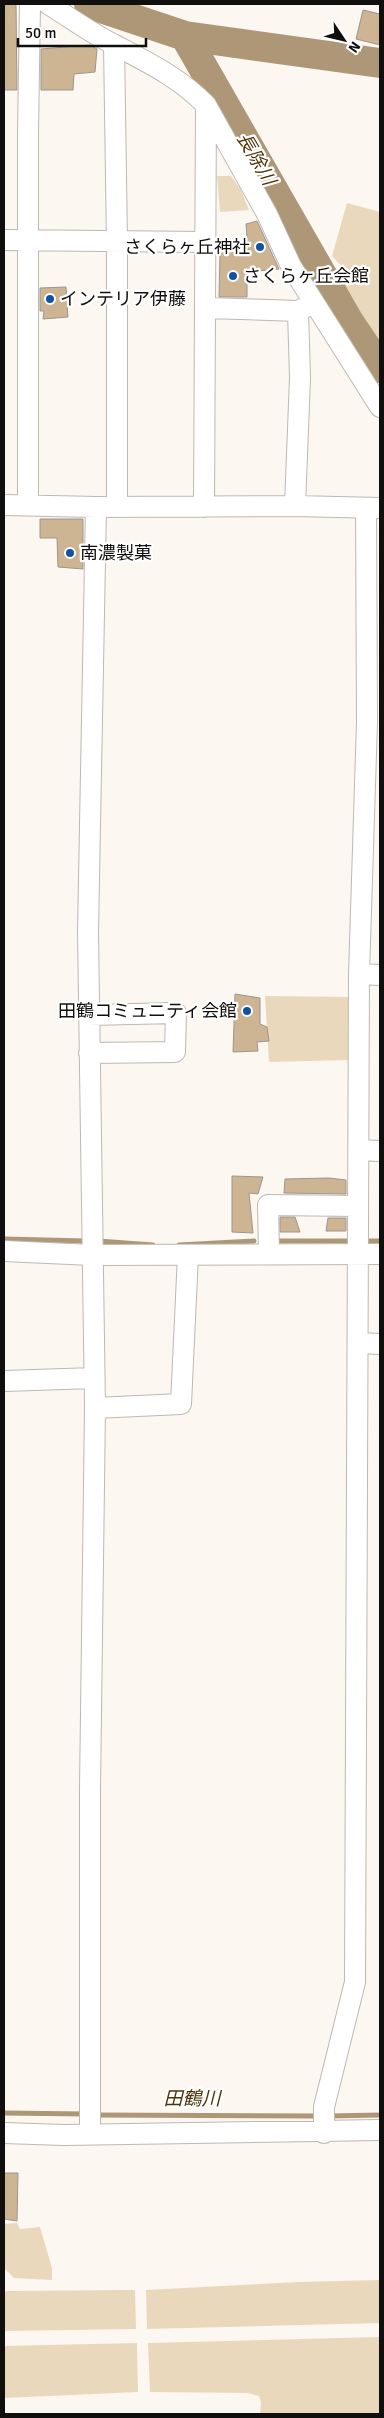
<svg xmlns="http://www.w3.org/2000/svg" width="384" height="2418" font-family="Signika,'Noto Sans JP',sans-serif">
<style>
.green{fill:#ead8bd}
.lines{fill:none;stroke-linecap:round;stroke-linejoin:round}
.stream{stroke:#ae9776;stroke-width:5}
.river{stroke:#ae9776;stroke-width:30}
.building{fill:#cdb594;stroke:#9b9690}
.minor-casing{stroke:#bdb8b2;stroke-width:22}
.minor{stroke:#fff;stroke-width:20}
.poi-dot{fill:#1053a3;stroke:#fff;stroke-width:2}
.labels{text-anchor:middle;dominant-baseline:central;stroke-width:4.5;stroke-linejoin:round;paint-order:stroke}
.poi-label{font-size:18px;fill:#100f0d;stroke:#fff;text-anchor:start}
.water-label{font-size:19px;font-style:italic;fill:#4e3509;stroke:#fff}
</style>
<rect width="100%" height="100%" fill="#fcf7f1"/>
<path class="green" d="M217 176H231L241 190 249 210 220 212Z
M347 203 380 212V346L344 287V269L332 256Z
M265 996 352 997 349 1060 269 1062Z
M17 2223 20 2229 40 2227 52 2268V2280L14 2278 4 2268V2224Z
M380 2280V2323L147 2329 146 2290 298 2282Z
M135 2290 136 2329 4 2331V2291Z
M380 2337V2414H260L261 2402 259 2396 248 2393 150 2392 148 2343Z
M137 2343 138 2392 4 2398V2346Z"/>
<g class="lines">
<path class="stream" d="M4 1239 86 1241
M98 1241 153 1245
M274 1241H348
M370 1241H380
M179 1245 254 1241
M4 2113 86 2114
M94 2115 321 2116
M329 2116 380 2115"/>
<path class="river" d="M89 4 185 36 380 63
M185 36 349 322 380 368"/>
</g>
<path class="building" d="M4 4H16L17 90H4Z
M363 10 380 14V45L356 39Z
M90 45 97 49 95 72 74 74 73 90H41V49Z
M257 221 279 269 247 272V297H219L220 252 222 247 230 244 248 250 246 224Z
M66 287 68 317 43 319 44 311H40V288Z
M40 519H83V569L58 567 57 538H40Z
M235 994 260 998V1024L267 1027 269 1041 257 1042 258 1051 233 1052Z
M232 1176 263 1177 258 1194 249 1193 253 1233 232 1232Z
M329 1178 346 1180V1194L284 1193 285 1179Z
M280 1217H295L300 1232H280Z
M328 1218H346V1231H326Z
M4 2173H18L17 2221 4 2219Z"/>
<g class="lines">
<g class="minor-casing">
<path id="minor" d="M48 4C69 17 91 33 113 44 147 62 179 77 206 105L267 214 291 266 380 407
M114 45 117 242V506
M4 240 204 242
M207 308 298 311 310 305
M4 505 96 507 295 506 380 508
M28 505V133L30 4
M295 506 300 378 298 311
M204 507 206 105
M359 974 380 975
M89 1015 176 1013 175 1052 89 1053
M359 1150 380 1151
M4 1251 92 1255 380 1254
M269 1254 268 1205 358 1206
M358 1343 380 1344
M4 1381 94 1378
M95 1408 181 1404 188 1255
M4 2133 64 2135 380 2130
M90 2133V1790L95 1408 88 932 96 507
M324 2133V2107L355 1982 359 974 367 722 366 508"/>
</g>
<use href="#minor" class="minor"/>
</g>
<g class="poi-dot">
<circle cx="260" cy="247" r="5"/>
<circle cx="233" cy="276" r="5"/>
<circle cx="50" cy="299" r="5"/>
<circle cx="70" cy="553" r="5"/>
<circle cx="247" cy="1011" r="5"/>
</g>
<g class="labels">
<g class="poi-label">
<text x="250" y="247" text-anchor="end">さくらヶ丘神社</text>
<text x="243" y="276">さくらヶ丘会館</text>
<text x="60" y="299">インテリア伊藤</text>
<text x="80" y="553">南濃製菓</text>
<text x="237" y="1011" text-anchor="end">田鶴コミュニティ会館</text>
</g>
<g class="water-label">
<text transform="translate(256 159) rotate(60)">長除川</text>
<text x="192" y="2099">田鶴川</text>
</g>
</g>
<rect width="384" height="2418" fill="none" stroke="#100f0d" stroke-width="10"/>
<g transform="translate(344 40) rotate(125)" stroke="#ffffff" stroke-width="4" paint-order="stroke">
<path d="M0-4L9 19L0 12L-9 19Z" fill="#100f0d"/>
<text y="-8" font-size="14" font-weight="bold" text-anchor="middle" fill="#100f0d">N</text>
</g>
<path d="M18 38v8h128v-8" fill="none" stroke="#100f0d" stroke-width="2.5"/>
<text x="25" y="38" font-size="15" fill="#100f0d" stroke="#ffffff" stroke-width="4" paint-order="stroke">50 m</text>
</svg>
